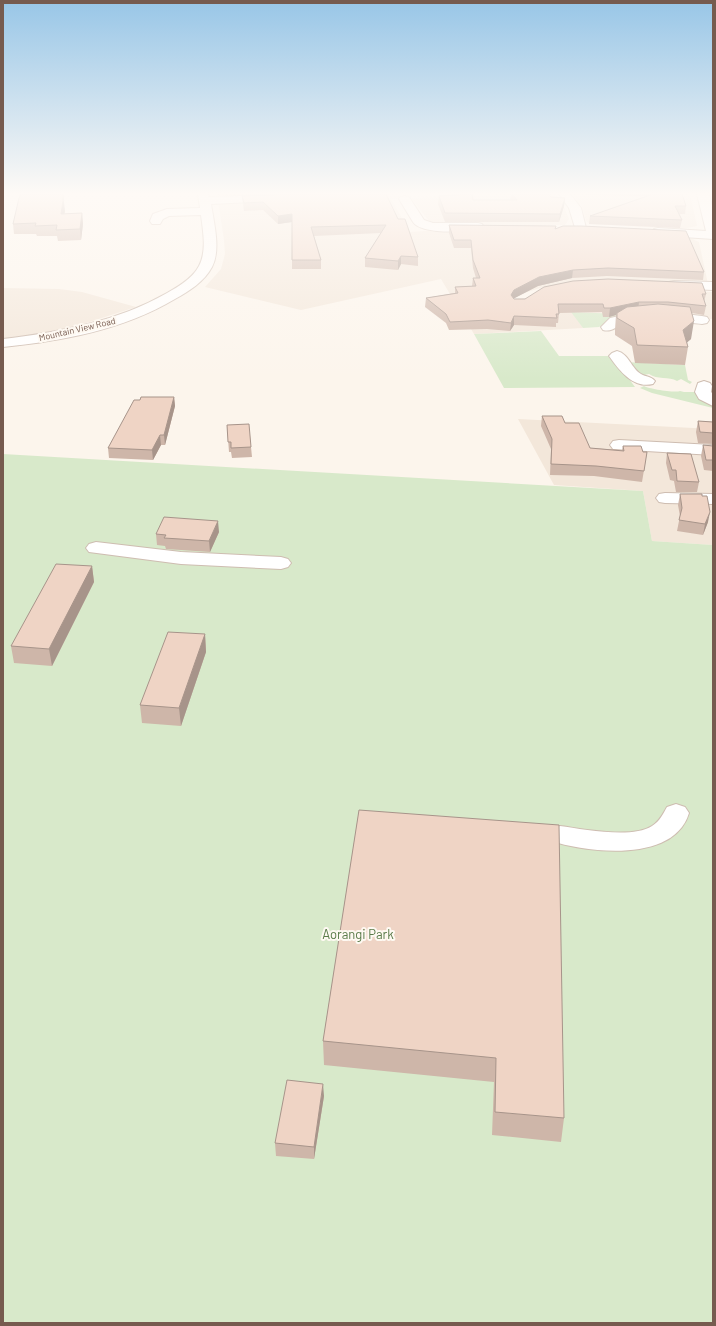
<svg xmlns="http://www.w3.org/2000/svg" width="716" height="1326" font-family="Barlow,sans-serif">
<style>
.residential{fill:#f3e7da}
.green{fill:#d8e9ca}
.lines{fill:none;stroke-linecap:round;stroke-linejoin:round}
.minor-casing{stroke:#cebdb1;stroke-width:2}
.minor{fill:#fff;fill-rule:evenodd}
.wall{fill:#ceb6a9}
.shaded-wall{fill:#a7948a}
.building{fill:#efd4c5;stroke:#a7948a}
.labels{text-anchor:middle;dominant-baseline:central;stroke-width:4;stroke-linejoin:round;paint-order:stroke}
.far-street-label{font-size:9px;fill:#765b4f;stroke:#fef9f2}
.near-park-label{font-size:13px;fill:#597a48;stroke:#fef9f2}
</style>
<rect width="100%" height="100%" fill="#fcf5ec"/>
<path class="residential" d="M217 194H397L399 198 391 199 410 232 439 230 688 237 699 242 708 284 569 283 540 288 518 295 507 303 604 287 713 292V319L572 312 583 328 474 334 441 279 301 310 205 287 221 269 225 254 224 240Z
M496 194H556L561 200 569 219 565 225H432L411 198Z
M572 194H690L697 226 682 229 590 224 586 221 582 206Z
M3 288 59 289 82 292 136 307 80 325 42 334 3 339Z
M518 419 713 429V545L652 541 643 491 554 485Z"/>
<path class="green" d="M571 312 645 315 610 320 599 327 583 328Z
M541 331 559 356H612L635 387 504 388 474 334Z
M625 362 685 365 688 380 692 382 690 384 681 379 677 381C669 376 657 380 649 374L644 375 647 379Z
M644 386C649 389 675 393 680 391L684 392H697L713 403V408L652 393 640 388Z
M3 454 643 491 652 541 713 545V1323H3Z"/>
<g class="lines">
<g class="minor-casing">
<path id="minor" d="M198 194H208L209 197 271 195 275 196 277 198 275 200 271 201 211 204C214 223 221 250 212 267 204 282 189 291 175 299 123 330 62 341 3 347V339C60 332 116 322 167 293 178 287 193 278 199 266 207 251 203 231 201 215L169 216 163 219 160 224H152L150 221 153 214 167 209 200 208Z
M559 194H570L581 208 586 228 584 231H576L569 208Z
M697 194H709L713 210V239L654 235 652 232 654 229 658 228 706 231Z
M405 196 409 197 424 220 433 223H478L482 224 484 227 482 230 478 231C463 231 422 235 413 222L399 199 401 197Z
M674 281 713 282V290L669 288 667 285 669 282Z
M638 312H667L702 316 707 317 709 320 707 323 702 324C678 322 652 317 628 322 618 324 613 333 603 330L601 327 610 318Z
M617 351C629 354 631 368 641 374 646 377 651 376 655 381L653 384C633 389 619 370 609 356L612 353Z
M704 381 710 383 712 386 711 392 713 394V406L699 399 695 392 698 383Z
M619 440 713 445V455L613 449 610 445 613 441Z
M665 493 713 494V504L665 503 659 502 656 498 659 494Z
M96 542 181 552 281 557 288 559 291 563 288 567 281 569 181 564 89 552 86 548 89 544Z
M676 804 685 807 689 813C674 863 589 853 551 841L547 835 551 829 560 826C583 829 632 839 652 826 660 821 663 814 667 807Z"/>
</g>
<use href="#minor" class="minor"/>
</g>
<path class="wall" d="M511 194 565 198 564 206 559 222H445L438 204 439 196 473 200H511L510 199Z
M585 194H682L686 206 685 214H679L682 220 680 228 589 224 590 216 648 196 585 195Z
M242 196 398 219 418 257V266L401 264 398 270 365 267V258L381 233 314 236 321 260V269H292V222L278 224 263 210 244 211 243 204Z
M65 211 64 214 82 213 83 224 81 240 58 241 57 236H37L36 234H14L13 224Z
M449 225 556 226V228L704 272 703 280 607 276 572 278 538 286 514 298V299L706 294 704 302 706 306 704 315 692 313 691 339 687 342 688 347 685 365 635 363 632 346 615 335V330L616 315 609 317H603L602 312 559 313 558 323H556V327L514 325 510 331 487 329 449 330 446 323 425 307 426 298 455 293V287L472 286 473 278H476L473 268 471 248H454L449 233Z
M174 397 175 406 165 445H161L153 460 109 458 108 448 140 400Z
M542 416 565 423 590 448 622 450 623 446 643 452H647L642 482 594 476 550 475 551 449 541 426Z
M698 421 713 422V444L698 443 696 432Z
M227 425 251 447 252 457 232 458 231 452H229Z
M703 445 713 446V471L704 470 701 456Z
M667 453 699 482 697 492H676L674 481 670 480 666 463Z
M680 494 708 522 703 535 677 531 680 516 678 505Z
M219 532 210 552 181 550 166 549 165 546 157 545 156 534Z
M92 566 94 582 52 666 14 663 11 646Z
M205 634 206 652 181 726 142 723 140 705Z
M359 810 564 1118 561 1142 492 1135 494 1082 324 1065 323 1041Z
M324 1096 314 1159 276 1156 275 1143Z"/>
<path class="shaded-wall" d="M63 194 65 211 62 225 61 214Z
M565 198 564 206 559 222 560 214Z
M82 213 83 224 81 240 80 229Z
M292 214V222L278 224V216Z
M401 256V264L398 270V261Z
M573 270 572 278 538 286 513 299 511 295 514 290 539 277Z
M639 302 638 311 617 313 616 315 609 317 610 308Z
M514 316V325L510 331 511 323Z
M694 321 691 339 682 347 683 330Z
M174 397 175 406 165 445 164 435Z
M160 435 161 445 153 460 152 450Z
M710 512 708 522 703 535 705 524Z
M218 521 219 532 210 552 209 541Z
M92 566 94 582 52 666 49 649Z
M205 634 206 652 181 726 179 708Z
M323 1084 324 1096 314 1159V1147Z"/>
<path class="building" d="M21 194H63V201L61 214 82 213 80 229 56 230 57 225 35 226 36 223 13 224 19 198Z
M290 194H386L398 219H405L418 257 401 256 398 261 365 258 386 225 311 227 321 260H292V214L278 216 263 202 244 203 242 196Z
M472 194 473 200H517L512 194H548L551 197 565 198 560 214 445 213 439 196Z
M653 194H682L686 206H675L682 220 590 216Z
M449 225 556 226 555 229 563 226H581L686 231 704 272 608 268 573 270 539 277 514 290 511 295 514 299H525L544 287 573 281 608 279 702 283 706 294H702L706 306 668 302H639L610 308H604L603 304H558L559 314H556L557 318 514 316 511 323 488 320 450 322 446 314 426 298 458 293 455 287 476 286 473 278H480L473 260 471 240H454Z
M658 304 690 307 694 321 683 330 688 347 637 345 634 328 617 318V313L627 307Z
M141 397H174L164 435H160L152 450 108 448 134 400H140Z
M542 416H562L565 423H579L590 448 624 451 623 446H641L643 452H647L644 471 596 466 551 464 552 439Z
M698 421 713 422V433L700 432Z
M249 424 251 447 231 448V442H228L227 425Z
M703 445 713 446V460H706Z
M667 453 691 454 699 482 677 481 676 470H672Z
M680 494H702V496H707L710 512 705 524 679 520 682 508Z
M164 517 218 521 209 541 180 539 164 538 166 535 156 534Z
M56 564 92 566 49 649 11 646Z
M168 632 205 634 179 708 140 705Z
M359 810 559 825 564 1118 495 1112 496 1058 323 1041Z
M287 1080 323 1084 314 1147 275 1143Z"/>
<linearGradient id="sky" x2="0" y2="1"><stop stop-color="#98c6e7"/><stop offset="0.51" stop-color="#fefaf6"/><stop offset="1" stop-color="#fefaf6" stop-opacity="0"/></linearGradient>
<rect width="716" height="379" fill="url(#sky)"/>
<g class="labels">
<g class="far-street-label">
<text transform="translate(77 329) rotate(-13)">Mountain View Road</text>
</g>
<g class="near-park-label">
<text x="358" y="934">Aorangi Park</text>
</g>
</g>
<rect width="716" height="1326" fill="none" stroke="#765b4f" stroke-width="8"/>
</svg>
